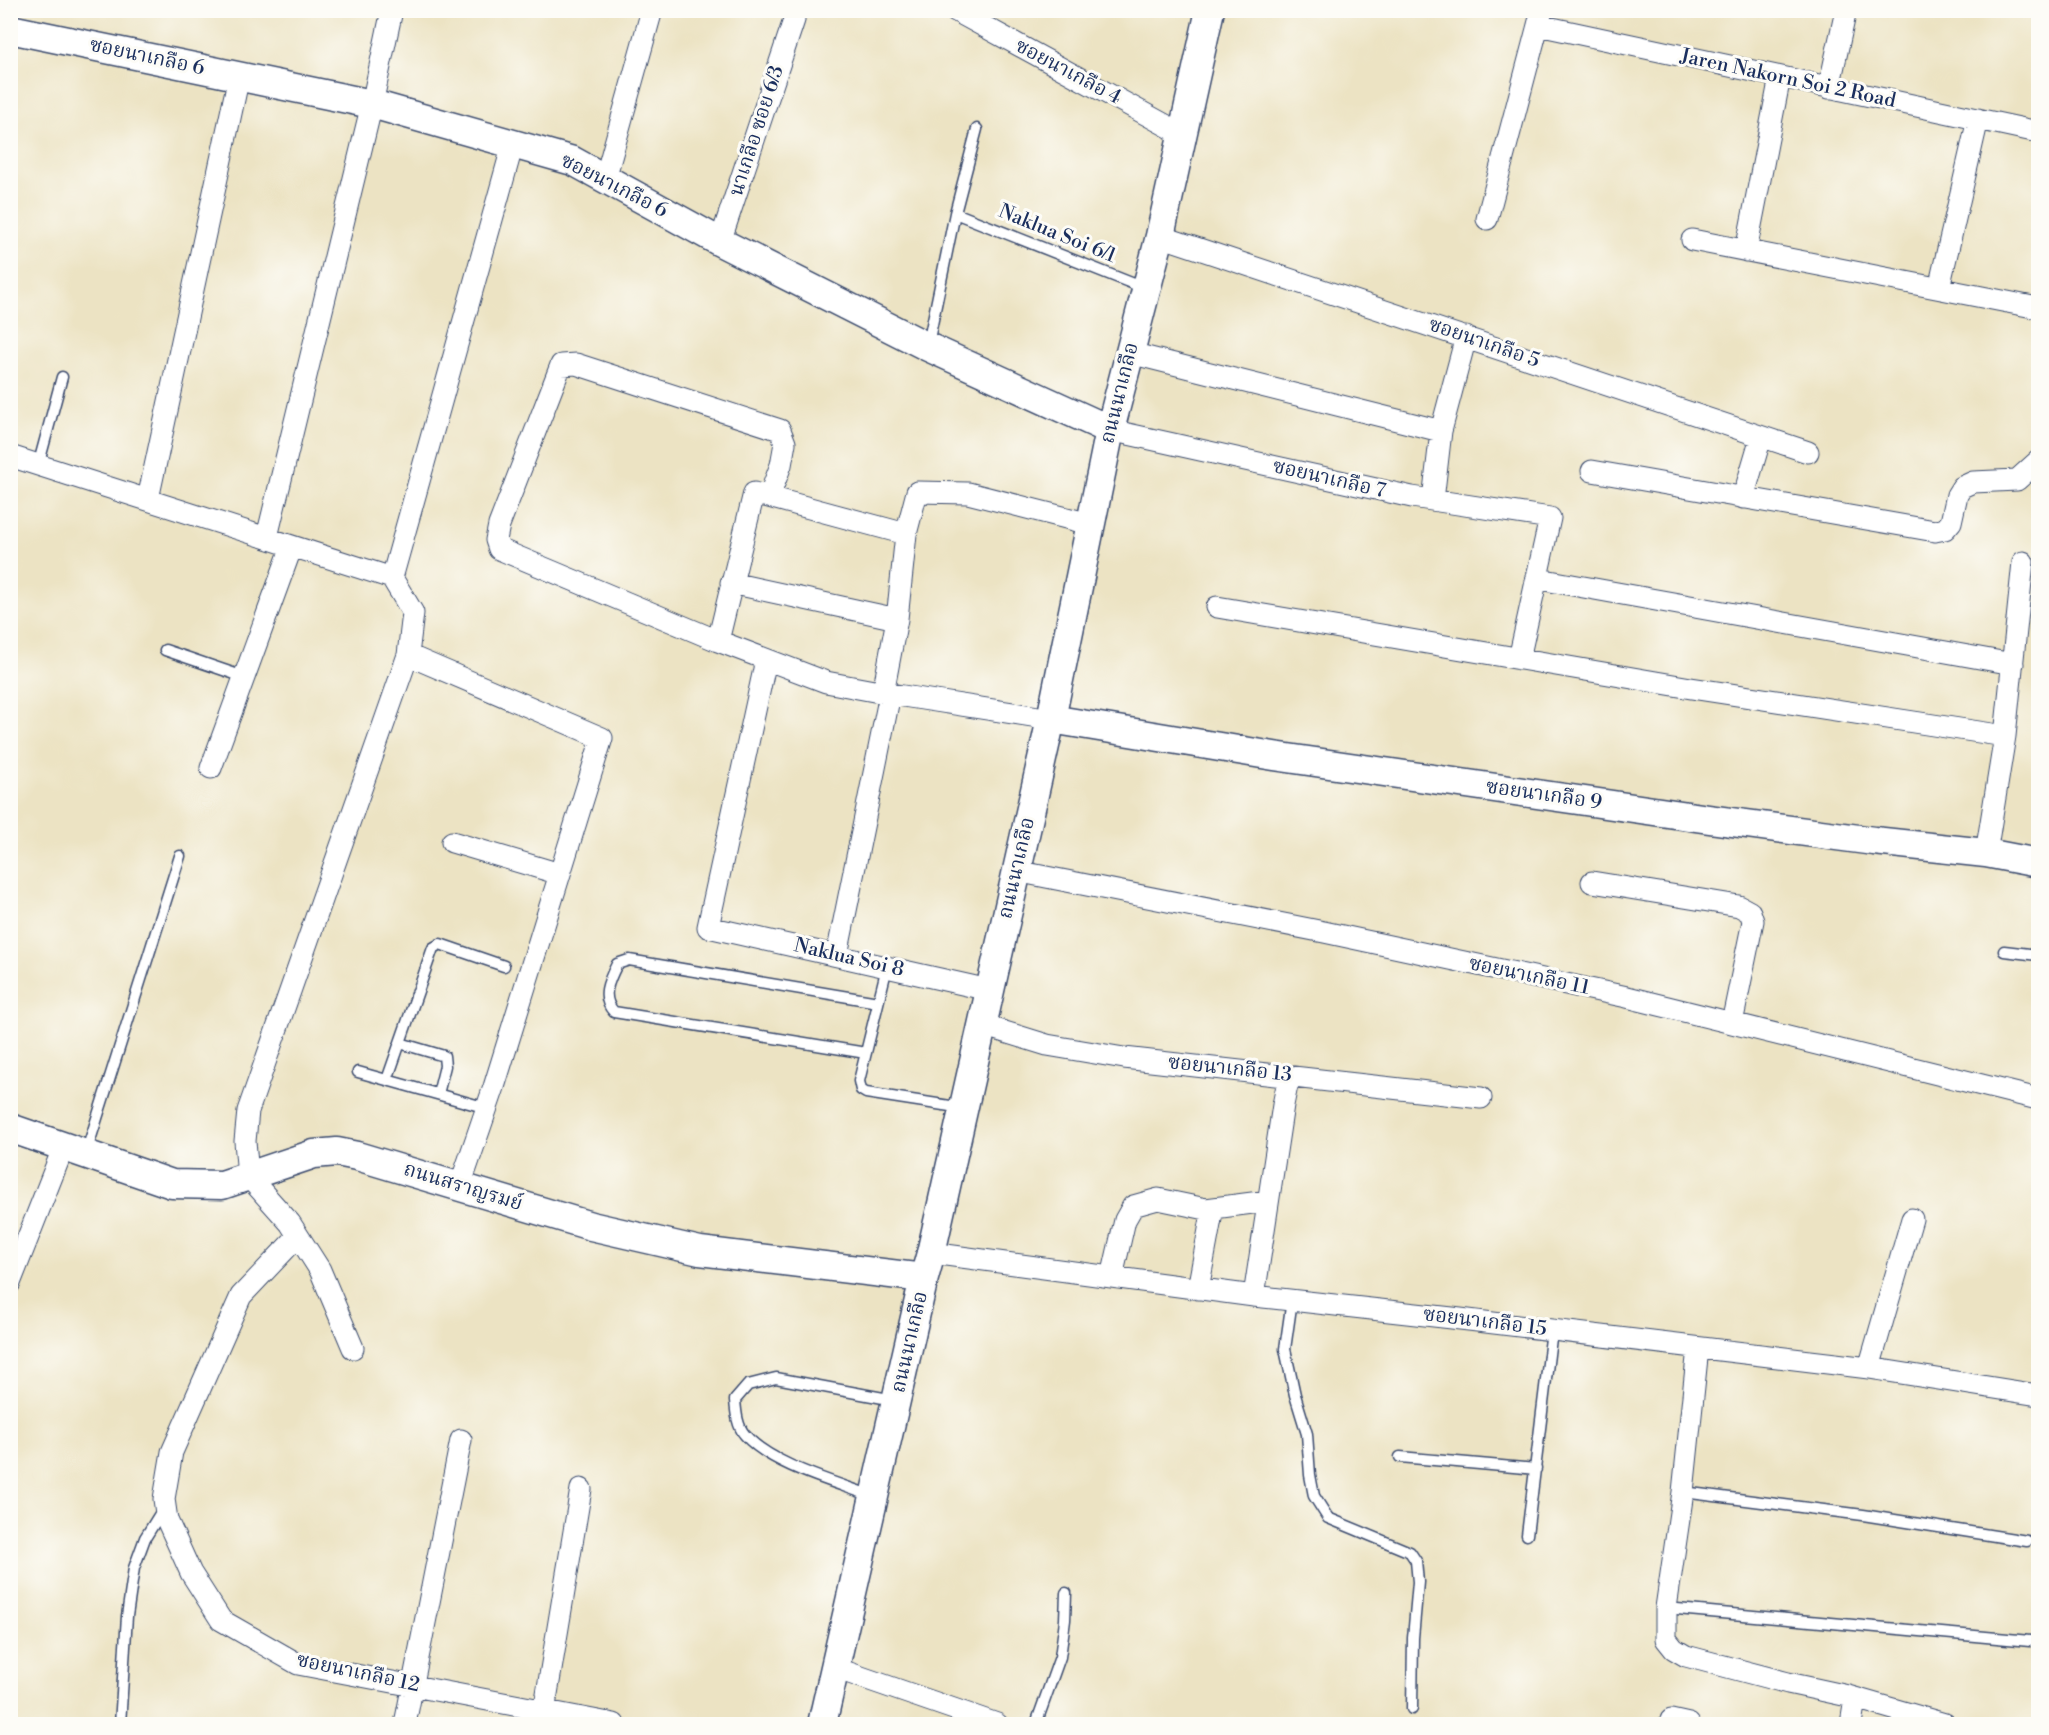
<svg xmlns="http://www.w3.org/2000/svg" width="2049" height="1735" font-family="'Libre Bodoni','Noto Serif Thai',serif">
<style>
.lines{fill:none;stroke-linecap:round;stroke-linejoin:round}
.lane-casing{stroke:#3a4a6d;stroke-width:13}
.street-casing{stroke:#3a4a6d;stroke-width:23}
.secondary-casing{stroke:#3a4a6d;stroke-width:31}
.lane{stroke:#fff;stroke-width:10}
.street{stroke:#fff;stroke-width:21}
.secondary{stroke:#fff;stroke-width:28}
.labels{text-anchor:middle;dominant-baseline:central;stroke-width:6;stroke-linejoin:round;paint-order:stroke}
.street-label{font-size:20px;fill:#1b2f5e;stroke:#fdfcf7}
</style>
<rect width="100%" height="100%" fill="#fdfcf7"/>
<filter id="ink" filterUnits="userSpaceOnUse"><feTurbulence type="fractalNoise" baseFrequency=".0167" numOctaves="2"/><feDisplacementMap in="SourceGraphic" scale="12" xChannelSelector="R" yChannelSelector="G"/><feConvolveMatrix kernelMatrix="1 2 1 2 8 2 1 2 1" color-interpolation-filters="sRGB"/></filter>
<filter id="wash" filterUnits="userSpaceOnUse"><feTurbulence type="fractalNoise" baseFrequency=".008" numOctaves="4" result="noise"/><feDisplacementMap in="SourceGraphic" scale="24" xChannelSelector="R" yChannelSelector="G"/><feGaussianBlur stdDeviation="1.35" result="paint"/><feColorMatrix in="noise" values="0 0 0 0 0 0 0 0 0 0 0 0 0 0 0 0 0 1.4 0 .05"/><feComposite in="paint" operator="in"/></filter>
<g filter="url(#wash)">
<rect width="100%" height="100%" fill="#ece3c3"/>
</g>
<g filter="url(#ink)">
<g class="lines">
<g class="lane-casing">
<path id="lane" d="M955 213 1144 288
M928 344 955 213 977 129
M38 466 62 377
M165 650 244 677
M2004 951 2038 955
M887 967 859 1081 861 1090 866 1093 963 1108
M400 1043 444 1056 445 1066 438 1094
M866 1053 614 1012C600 997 609 980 617 964L629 960 878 1002
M358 1072 487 1108
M387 1080 433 948 440 944 504 966
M86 1153 180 856
M1292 1300 1285 1349 1295 1395 1307 1434 1310 1475 1314 1496 1328 1518 1410 1552 1416 1561 1418 1582 1413 1638 1412 1709
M1400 1457 1536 1469
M1683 1492 1863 1515 2027 1541
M872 1496C835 1482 771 1465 745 1435 737 1426 736 1412 735 1400L748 1385 776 1378 894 1400
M1527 1535 1552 1330
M1666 1608 2030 1641
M120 1724 127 1616 134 1568 145 1538 163 1509
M1036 1724 1060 1657 1065 1620 1066 1593"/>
</g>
<g class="street-casing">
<path id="street" d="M954 10 1182 134
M1538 25 2038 132
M1829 88 1846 10
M605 179 652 10
M1487 219 1542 10
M1160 236 1808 452
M1692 240 2033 307
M720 242 794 20
M1746 251 1780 77
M1939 288 1978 119
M1130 353 1441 431
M1110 430 1412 497 1550 518 1519 659
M10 456 392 578 413 613 408 655 248 1111 245 1141 248 1176 290 1223 320 1270 353 1348
M1592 471 1935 531 1945 529 1951 522 1957 495 1962 487 1973 482 2017 480 2038 461
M769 497 781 465 785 443 780 430 576 364 561 365 499 525 496 540 499 549 718 641 826 682 890 694 1051 719
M1743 498 1761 437
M148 499 239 76
M1433 500 1441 431 1466 337
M267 537 372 104 392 10
M392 578 513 144
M1550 581 2013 664
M731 583 897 619
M1217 607 1691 688 2005 736
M718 641 754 493 906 534
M408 655 602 738 494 1087 460 1186
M766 660 708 927 989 990
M883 693 897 619 906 534 917 492 968 493 1090 524
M211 768 292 546
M452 842 560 874
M1986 853 2005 736 2023 562
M1016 871 1324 932 1627 997 2038 1099
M1592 882 1739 906 1750 912 1753 921 1732 1023
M837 955 890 694
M982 1025 1047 1045 1124 1058 1481 1098
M298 1236 241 1296 172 1452 164 1499 167 1520 191 1573 221 1620 298 1664 614 1724
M931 1253 1254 1296 1452 1318 1869 1368 2038 1395
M1112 1277 1125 1220 1133 1206 1158 1199 1206 1209 1268 1201
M10 1283 64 1146
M1198 1289 1213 1208
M1254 1296 1283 1105 1289 1076
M1698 1348 1683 1492 1666 1608V1639L1674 1649 1686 1656 1788 1683 1848 1696 1945 1724
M1869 1368 1912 1219
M835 1668 997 1724
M1671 1720 1689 1724
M405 1724 461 1440
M542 1724 581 1489
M1851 1724 1855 1699"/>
</g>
<g class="secondary-casing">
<path id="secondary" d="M10 29 372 104 573 161 720 242 928 347 1110 430
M1051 719 1274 756 1709 819 1874 841 1986 853 2038 863
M10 1128 172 1184 222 1185 314 1154 337 1152 357 1156 591 1226 700 1251 924 1278
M822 1724 924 1278 931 1253 1051 719 1110 430 1160 236 1210 10"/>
</g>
<use href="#lane" class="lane"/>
<use href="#street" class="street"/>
<use href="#secondary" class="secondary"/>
</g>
</g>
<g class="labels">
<g class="street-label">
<text transform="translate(147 57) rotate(12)">ซอยนาเกลือ 6</text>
<text transform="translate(1068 72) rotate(28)">ซอยนาเกลือ 4</text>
<text transform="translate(1788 79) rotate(12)">Jaren Nakorn Soi 2 Road</text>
<text transform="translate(757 131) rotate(-72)">นาเกลือ ซอย 6/3</text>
<text transform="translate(614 186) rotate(27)">ซอยนาเกลือ 6</text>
<text transform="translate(1057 234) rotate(22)">Naklua Soi 6/1</text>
<text transform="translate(1484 343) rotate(19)">ซอยนาเกลือ 5</text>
<text transform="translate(1120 393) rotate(-76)">ถนนนาเกลือ</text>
<text transform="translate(1329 479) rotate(13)">ซอยนาเกลือ 7</text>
<text transform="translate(1544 795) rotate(8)">ซอยนาเกลือ 9</text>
<text transform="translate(1017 868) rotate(-77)">ถนนนาเกลือ</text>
<text transform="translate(849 958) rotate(13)">Naklua Soi 8</text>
<text transform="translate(1529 976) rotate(12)">ซอยนาเกลือ 11</text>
<text transform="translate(1230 1069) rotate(6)">ซอยนาเกลือ 13</text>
<text transform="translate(463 1187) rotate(17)">ถนนสราญรมย์</text>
<text transform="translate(1485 1322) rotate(7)">ซอยนาเกลือ 15</text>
<text transform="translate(910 1342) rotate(-77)">ถนนนาเกลือ</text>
<text transform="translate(358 1673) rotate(12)">ซอยนาเกลือ 12</text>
</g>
</g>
<rect width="2049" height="1735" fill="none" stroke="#fdfcf7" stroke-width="36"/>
</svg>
